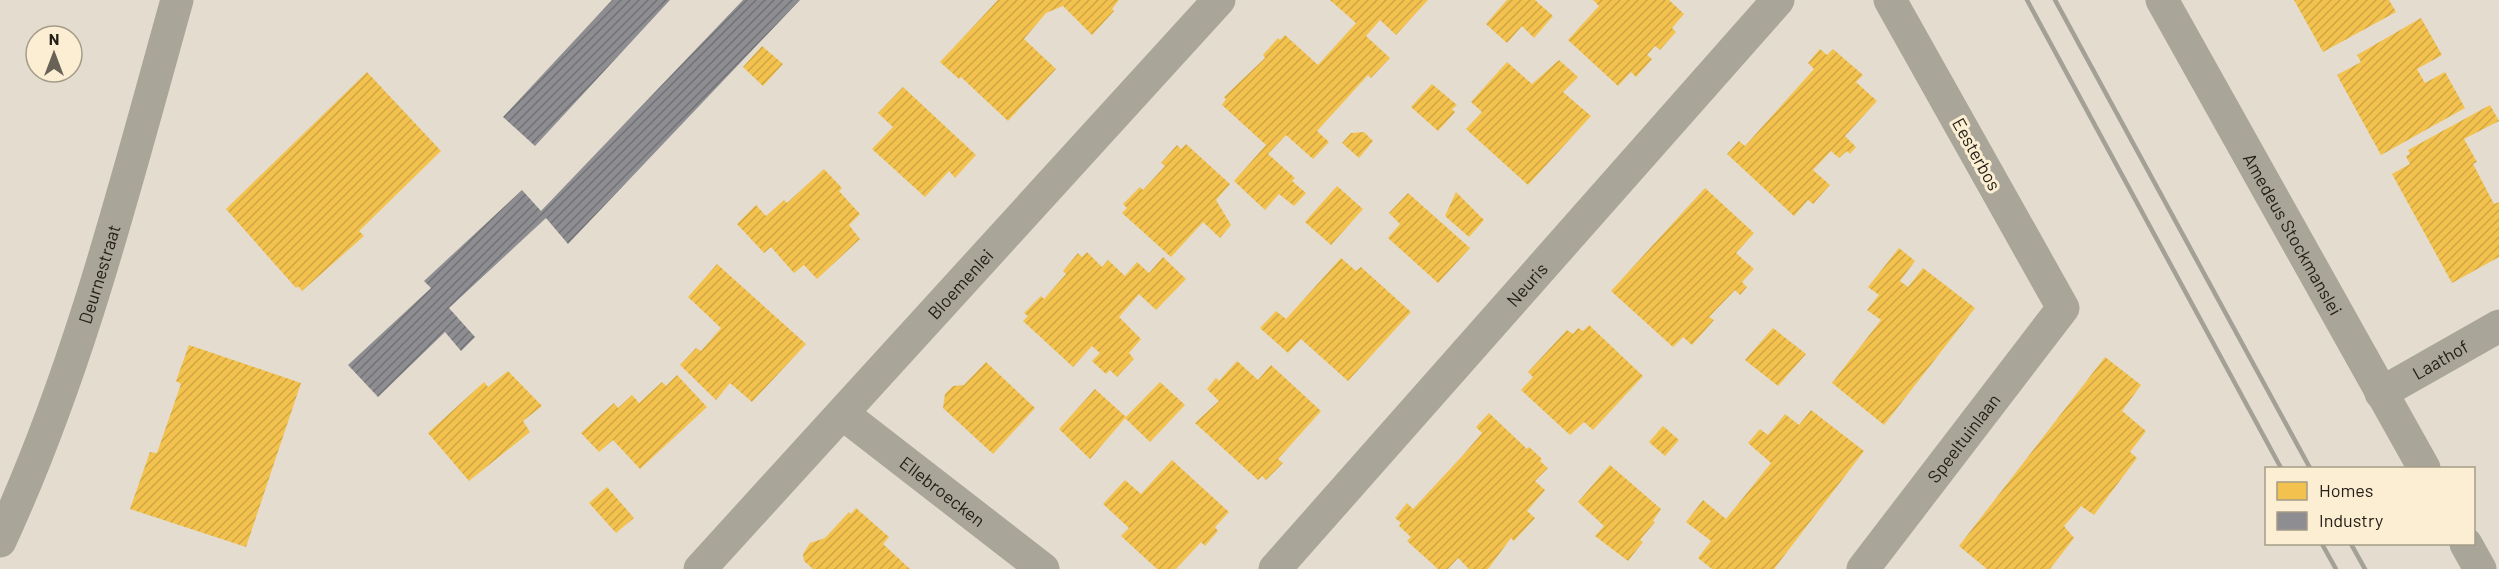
<svg xmlns="http://www.w3.org/2000/svg" width="2499" height="569" font-family="Barlow,sans-serif">
<style>
.homes{fill:url(#homes-hatch)}
.industry{fill:url(#industry-hatch)}
.lines{fill:none;stroke-linecap:round;stroke-linejoin:round}
.minor{stroke:#a9a599;stroke-width:33}
.tertiary{stroke:#a9a599;stroke-width:33}
.rail{stroke:#a3a095;stroke-width:4.5}
.labels{text-anchor:middle;dominant-baseline:central;stroke-width:6;stroke-linejoin:round;paint-order:stroke}
.street-label{font-size:18px;fill:#252017;stroke:#fbeed3}
</style>
<defs>
<pattern id="homes-hatch" width="6" height="6" patternUnits="userSpaceOnUse" patternTransform="scale(1.5)"><rect width="6" height="6" fill="#f2c14e"/><path d="M-1 1l2-2M0 6l6-6M5 7l2-2" fill="none" stroke="#cfa643"/></pattern>
<pattern id="industry-hatch" width="6" height="6" patternUnits="userSpaceOnUse" patternTransform="scale(1.5)"><rect width="6" height="6" fill="#8d8d92"/><path d="M-1 1l2-2M0 6l6-6M5 7l2-2" fill="none" stroke="#737376"/></pattern>
</defs>
<rect width="100%" height="100%" fill="#e4ddcf"/>
<path class="homes" d="M998 0H1119L1112 9 1114 11 1092 35 1063 6 1046 13 1024 39 1056 69 1008 121 961 77 959 79 940 62Z
M1330 0H1428L1396 35 1380 20 1366 36 1390 58 1371 78 1368 75 1317 131 1329 142 1313 159 1286 135 1268 154 1295 178 1292 181 1306 193 1294 206 1279 194 1265 210 1234 181 1266 145 1222 105 1226 99 1224 97 1265 58 1263 55 1278 38 1280 40 1285 35 1318 65 1356 23Z
M1507 0H1535L1553 16 1534 38 1522 26 1507 43 1486 24Z
M1593 0H1669L1684 14 1672 28 1676 32 1660 50 1655 46 1647 55 1652 59 1636 77 1631 72 1618 86 1568 40 1599 6Z
M2294 0H2389L2396 12 2323 52Z
M2421 18 2442 55 2417 69 2425 83 2445 72 2465 108 2381 155 2337 75 2361 62 2357 55Z
M762 46 783 64 763 86 743 67Z
M1820 49 1827 55 1833 49 1863 75 1856 82 1877 101 1845 136 1856 147 1850 154 1847 151 1839 158 1831 151 1813 170 1830 185 1813 204 1808 200 1794 216 1727 154 1739 141 1745 146 1814 69 1808 63Z
M1559 60 1578 77 1563 92 1591 116 1528 185 1466 129 1482 112 1471 102 1507 62 1532 84Z
M367 72 441 151 359 231 364 236 302 291 298 286 296 288 226 209Z
M1432 84 1457 105 1452 109 1455 112 1438 131 1411 107Z
M903 87 976 155 955 178 949 171 925 197 872 149 893 127 878 113Z
M2490 105 2499 121 2464 139 2477 162 2473 164 2494 204 2499 202V257L2452 283 2392 174 2410 164 2406 156 2410 154 2408 150Z
M1364 132 1373 141 1359 158 1342 143 1351 133Z
M1186 144 1230 184 1216 200 1231 225 1220 238 1203 222 1171 257 1122 213 1127 208 1123 204 1140 187 1143 190 1165 166 1161 163 1177 145 1181 149Z
M824 169 842 188 839 191 860 214 849 225 860 239 817 279 804 265 794 273 771 247 764 253 737 224 756 205 766 216 784 200 787 203Z
M1337 186 1363 209 1331 245 1305 222Z
M1705 188 1754 233 1736 253 1754 269 1742 282 1747 287 1740 295 1735 290 1709 317 1714 320 1692 345 1683 337 1673 347 1611 291Z
M1456 192 1484 220 1469 237 1445 216Z
M1408 193 1470 248 1438 283 1388 238 1400 224 1389 213Z
M1899 248 1915 261 1900 281 1908 287 1923 268 1975 308 1884 425 1832 383 1881 320 1867 310 1879 295 1868 287Z
M1087 252 1102 267 1108 260 1125 276 1137 262 1149 273 1163 257 1186 279 1156 310 1139 294 1119 317 1141 339 1129 353 1134 359 1117 377 1110 370 1106 374 1092 361 1100 353 1092 346 1073 367 1023 321 1028 316 1024 313 1041 296 1044 299 1066 274 1063 271 1078 253 1082 257Z
M1341 258 1356 271 1361 267 1411 312 1348 381 1301 339 1288 353 1260 328 1276 311 1286 319Z
M717 264 806 344 752 402 730 383 716 400 680 365 696 348 701 351 721 328 688 297Z
M1589 325 1643 376 1593 430 1584 422 1570 435 1521 390 1533 377 1528 372 1567 330 1573 334 1578 328 1583 331Z
M1773 328 1806 354 1778 386 1745 360Z
M189 345 301 383 246 547 130 509 150 452 157 453 181 384 176 381Z
M2105 357 2141 385 2122 411 2146 431 2130 452 2137 458 2094 515 2081 506 2071 518 2064 526 2074 538 2050 569H1987L1959 546Z
M1237 361 1258 380 1271 365 1321 411 1278 459 1283 463 1266 480 1262 476 1258 480 1195 423 1219 401 1207 389 1216 378 1219 381Z
M986 362 1035 408 993 454 943 408 945 394 953 386 964 385Z
M508 371 542 406 523 421 530 432 469 481 428 433 484 382 488 387Z
M677 375 707 407 640 469 613 440 599 452 581 433 614 403 618 408 632 395 639 403 662 382 666 386Z
M1160 382 1185 405 1150 442 1125 418Z
M1095 389 1126 417 1090 459 1059 429Z
M1811 410 1864 451 1774 569H1712L1698 558 1711 541 1686 522 1703 500 1726 519 1771 463 1748 443 1760 429 1768 435 1785 414 1799 425Z
M1489 413 1527 449 1529 447 1542 459 1540 461 1548 468 1535 481 1545 490 1527 511 1535 518 1514 541 1511 538 1488 569H1469L1458 558 1448 569H1438L1407 541 1411 537 1399 526 1401 523 1395 518 1407 503 1413 509 1464 454 1482 433 1476 427Z
M1663 426 1679 440 1665 456 1649 442Z
M1172 460 1229 512 1215 527 1218 531 1205 546 1201 542 1176 569H1157L1121 536 1129 528 1103 504 1125 480 1141 494Z
M1610 465 1661 509 1653 521 1655 522 1640 540 1643 542 1628 561 1595 536 1604 526 1578 502Z
M607 487 634 518 616 533 589 503Z
M856 508 889 537 883 544 910 569H813L804 561 803 554 810 543 825 538 849 512 851 514Z"/>
<path class="industry" d="M612 0H670L535 146 503 117Z
M743 0H800L568 244 546 218 449 308 475 337 461 351 445 332 378 397 348 365 431 288 424 281 522 190 541 211Z"/>
<g class="lines">
<g class="minor">
<path id="s1" d="M2162 0 2424 468"/>
<path id="s2" d="M2381 393 2499 326"/>
<path id="s3" d="M843 414 1043 569"/>
<path d="M2466 544 2480 569"/>
<path id="s4" d="M700 569 1219 0"/>
<path id="s5" d="M1275 569 1778 0"/>
<path id="s6" d="M1863 569 2063 308 1890 0"/>
</g>
<path class="tertiary" id="s7" d="M0 541C80 368 126 182 177 0"/>
<path class="rail" d="M2027 0 2281 468
M2055 0 2310 468
M2322 544 2336 569
M2351 544 2365 569"/>
</g>
<g class="labels">
<g class="street-label">
<text transform="translate(1977 154) rotate(61)">Eesterbos</text>
<text stroke="none"><textPath href="#s1" startOffset="268">Amedeus Stockmanslei</textPath></text>
<text stroke="none"><textPath href="#s7" startOffset="285">Deurnestraat</textPath></text>
<text stroke="none"><textPath href="#s5" startOffset="380">Neuris</textPath></text>
<text stroke="none"><textPath href="#s4" startOffset="386">Bloemenlei</textPath></text>
<text stroke="none"><textPath href="#s2" startOffset="68">Laathof</textPath></text>
<text stroke="none"><textPath href="#s6" startOffset="165">Speeltuinlaan</textPath></text>
<text stroke="none"><textPath href="#s3" startOffset="126">Ellebroecken</textPath></text>
</g>
</g>
<rect x="2265" y="467" width="210" height="78" fill="#fbeed3" stroke="#a59c88" stroke-width="1.5"/>
<rect x="2277" y="482" width="30" height="18" fill="#f2c14e" stroke="#a59c88" stroke-width="1.5"/>
<text x="2319" y="497" font-size="18" fill="#252017">Homes</text>
<rect x="2277" y="512" width="30" height="18" fill="#8d8d92" stroke="#a59c88" stroke-width="1.5"/>
<text x="2319" y="527" font-size="18" fill="#252017">Industry</text>
<g transform="translate(54 54)"><circle r="28" fill="#fbeed3" stroke="#a59c88" stroke-width="1.5"/>
<path d="M0-4.5L10 22L0 15L-10 22Z" fill="#686257"/>
<text y="-9" font-size="16" font-weight="bold" text-anchor="middle" fill="#252017">N</text>
</g>
</svg>
